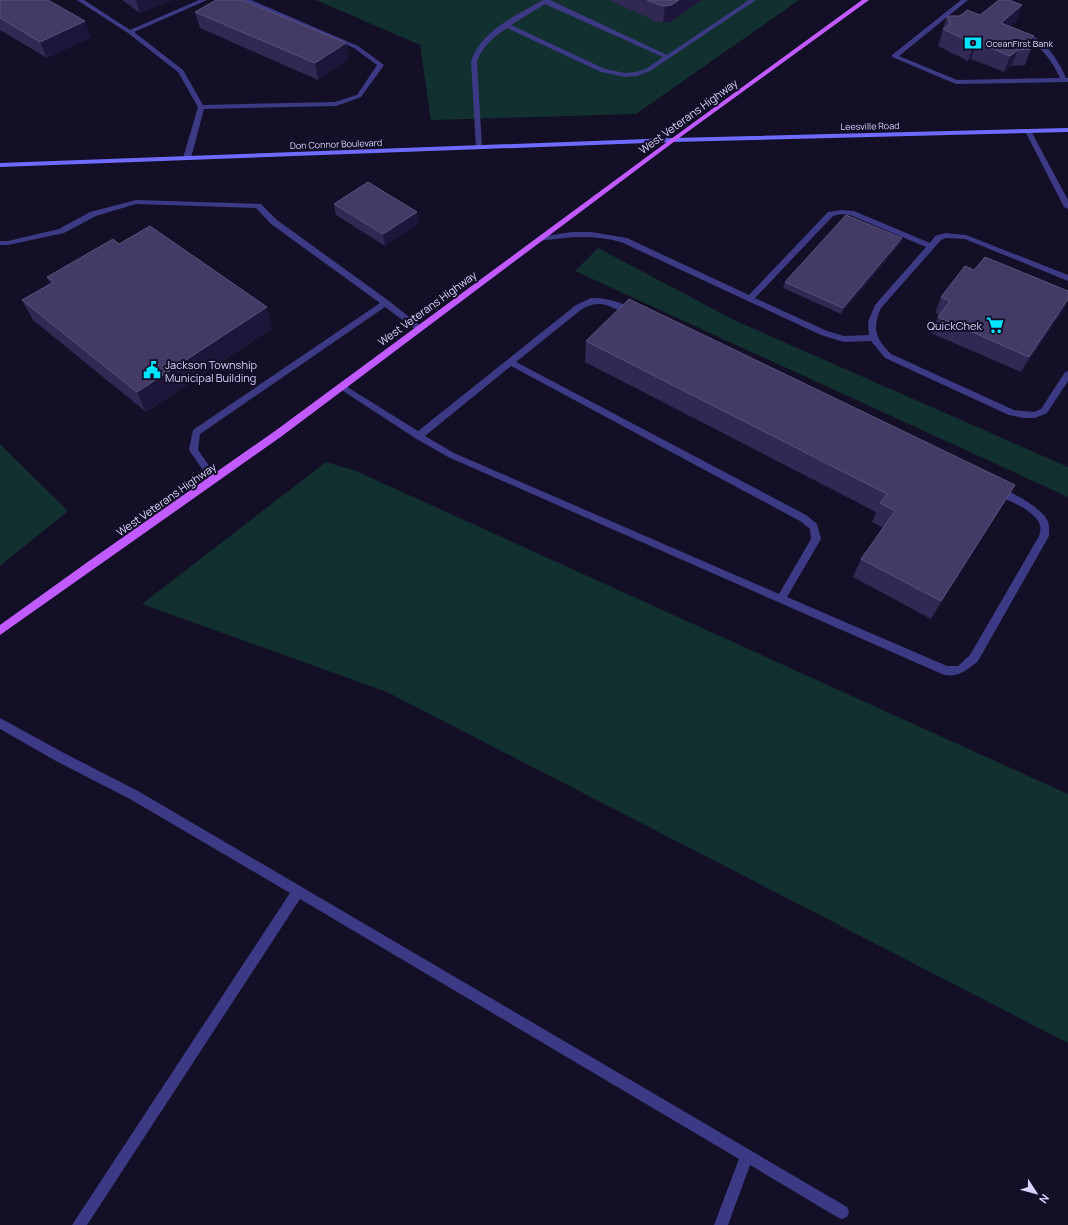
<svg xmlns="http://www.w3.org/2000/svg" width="1068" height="1225" font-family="Manrope,sans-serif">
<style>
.green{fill:#12302f}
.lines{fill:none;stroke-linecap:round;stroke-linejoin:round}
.lane{fill:#3d3a85;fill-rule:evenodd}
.secondary{fill:#6f6bff;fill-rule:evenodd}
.primary{fill:#c25bff;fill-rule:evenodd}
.wall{fill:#312854}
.shaded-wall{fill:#1d163a}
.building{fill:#433a66;stroke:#5a527e}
.labels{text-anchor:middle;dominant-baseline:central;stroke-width:4;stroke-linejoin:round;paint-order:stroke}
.far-poi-label{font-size:9px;fill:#d9d4ff;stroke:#130f26;text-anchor:start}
.far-street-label{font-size:9px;fill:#d9d4ff;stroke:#130f26}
.street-label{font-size:11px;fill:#d9d4ff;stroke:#130f26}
.poi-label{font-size:11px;fill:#d9d4ff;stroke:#130f26;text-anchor:end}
</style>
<rect width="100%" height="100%" fill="#130f26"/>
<path class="green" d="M316 0H799L636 114 431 120 420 45Z
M598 248 736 321 1068 467V497L575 271Z
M0 444 68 511 0 566Z
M326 462 356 471 1068 794V1043L387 692 142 604Z"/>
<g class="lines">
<path class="lane" d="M77 0H84L130 30 199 0H207L134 32 183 70 203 105 335 102 357 95 377 65 354 48 243 0H251L358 46 384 65 361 97 336 106 204 109 191 158 187 160 183 158 198 107 178 72 128 33Z
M543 0H550L667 55 749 0H756L650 71 637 76 625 77 601 72 507 28C494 37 482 46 477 62L482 147 480 148H476L471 62C480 31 517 15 543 0ZM545 4 663 57 646 69 636 72 625 73 605 69 511 25Z
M961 0H968L899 56 957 80 1060 78C1051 58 1039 44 1019 34L1018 33 1021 31C1044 38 1057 57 1066 78H1068V82L956 84 892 57V55Z
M1028 129 1031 131 1068 200V209L1064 207 1025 131Z
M136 200 261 204 277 220 389 301 423 328 419 331 416 330 385 307 200 434 198 450 219 480 214 484 211 482 189 450 193 430 380 303 271 224 256 208 136 204 96 216 64 233 8 245H0V241H8L59 229 90 212Z
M841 210 854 211 930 243 935 236 945 233 966 235 1068 275V281L965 239 946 238 941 240 881 308C872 329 875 338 891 354L1014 410 1034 412 1041 409 1065 372 1068 371V381L1047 413 1035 418H1024L1009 415 885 358 871 341 844 342 821 335 621 242C593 234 567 237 539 241L535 239 539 237 572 232H591L627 238 749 295 828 212ZM841 214 850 215 926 247 875 305 868 322 869 335 844 336 827 331 755 298 833 216Z
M591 298C604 297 628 303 637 313L633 316C612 310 604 297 582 309L516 362 806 515 817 524 821 539 787 597 947 666H958L970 655 1039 536C1040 533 1041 529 1040 526 1038 511 1005 499 993 494L991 491 993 488C1004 485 1040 508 1046 518 1050 524 1049 529 1049 536L978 661C967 670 957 679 942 674L448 457 415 438 337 387 341 384 344 385 418 431 576 305ZM511 366 800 521 810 529 811 539 779 594 454 453 425 436Z
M0 718 64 753 138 791 847 1207 849 1212 847 1217 842 1219 837 1217 750 1165 728 1225H714L739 1159 300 899 87 1225H72L290 893 130 799 56 761 0 729Z"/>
<path class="secondary" d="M1068 128V132L673 142 0 167V163L673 138Z"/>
<path class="primary" d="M862 0H869L675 141 282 436 0 635V625L89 561 275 431 671 139Z"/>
</g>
<path class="wall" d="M0 0 91 37 47 58 0 30Z
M122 0H172L140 13Z
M609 0H702L670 22H658Z
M1022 5 1016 21 1010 26 1034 36 1030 47 1031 49 1025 65 1011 66 1004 72 971 59 968 61 938 46 947 16 980 15Z
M195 12 346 43 348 59 318 80 200 28Z
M334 204 417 212 419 223 385 246 336 215Z
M119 244 272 328 146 412 33 320 22 300 50 283 47 277Z
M900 244 841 314 783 288 785 282Z
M974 270 1068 291V300L1064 309 1021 372 931 333 939 315 935 313 941 297Z
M586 341 1015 485 931 619 853 577 861 559 883 528 872 522 876 512 585 362Z"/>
<path class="shaded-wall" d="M136 0H172L140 13Z
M679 0H702L670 22H663L665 6Z
M1022 5 1016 21 995 39 1001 23Z
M85 21 91 37 47 58 40 42Z
M1034 36 1029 49 1027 42Z
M977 42 971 59 968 61 974 44Z
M346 43 348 59 318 80 315 63Z
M1018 50 1011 66 1004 72 1010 56Z
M417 212 419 223 385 246 383 234Z
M902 238 900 244 841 314 843 308Z
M1068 299V300L1064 309 1021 372 1029 357Z
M267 307 272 328 146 412 137 392Z
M1015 485 1003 504 931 619 941 601Z"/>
<path class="building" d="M0 0H48L85 21 40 42 0 18Z
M216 0H242L346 43 315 63 195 12Z
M647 0H679L671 5 665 6 660 5Z
M999 0H1009L1022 5 1001 23 1034 36 1027 42 1031 49 1018 50 1010 56 977 42 974 44 943 29 950 24 947 16H960L967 10 980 15Z
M368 182 417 212 383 234 334 204Z
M846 215 902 238 843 308 785 282Z
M150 226 267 307 137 392 22 300 54 282 47 277 113 239 119 244Z
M985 257 1068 291V299L1029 357 938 317 950 301 941 297 965 266 974 270Z
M629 299 1015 485 941 601 861 559 895 511 880 503 887 494 586 341Z"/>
<defs>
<g id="bank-bare" transform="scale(1.38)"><path d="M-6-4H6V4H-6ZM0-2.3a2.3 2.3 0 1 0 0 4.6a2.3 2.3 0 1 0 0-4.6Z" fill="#00e5ff" stroke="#130f26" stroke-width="2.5" paint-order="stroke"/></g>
<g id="supermarket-bare" transform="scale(1.38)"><path d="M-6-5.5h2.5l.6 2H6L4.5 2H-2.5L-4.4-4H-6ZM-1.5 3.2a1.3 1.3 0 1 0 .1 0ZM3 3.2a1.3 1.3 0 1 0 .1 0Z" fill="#00e5ff" stroke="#130f26" stroke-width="2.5" paint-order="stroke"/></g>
<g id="civic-bare" transform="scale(1.38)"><path d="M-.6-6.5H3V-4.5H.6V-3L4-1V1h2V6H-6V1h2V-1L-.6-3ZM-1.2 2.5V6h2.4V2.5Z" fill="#00e5ff" stroke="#130f26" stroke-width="2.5" paint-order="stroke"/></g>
</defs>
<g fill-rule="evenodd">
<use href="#bank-bare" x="973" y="43"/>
<use href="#supermarket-bare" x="995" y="325"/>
<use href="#civic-bare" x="152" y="370"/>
</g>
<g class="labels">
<g class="far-poi-label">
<text x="986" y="43">OceanFirst Bank</text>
</g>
<g class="far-street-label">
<text transform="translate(870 126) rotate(-1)">Leesville Road</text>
<text transform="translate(336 144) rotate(-2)">Don Connor Boulevard</text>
</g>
<g class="street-label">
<text transform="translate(688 116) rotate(-36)">West Veterans Highway</text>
<text transform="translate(427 308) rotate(-36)">West Veterans Highway</text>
<text transform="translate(166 499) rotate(-35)">West Veterans Highway</text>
</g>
<g class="poi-label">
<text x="982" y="325">QuickChek</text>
<text x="165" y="364" text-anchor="start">Jackson Township<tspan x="165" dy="13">Municipal Building</tspan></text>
</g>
</g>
<g transform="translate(1036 1193) rotate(126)" stroke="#130f26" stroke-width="3" paint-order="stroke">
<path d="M0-3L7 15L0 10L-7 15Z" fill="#d9d4ff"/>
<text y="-6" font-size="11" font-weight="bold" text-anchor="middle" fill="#d9d4ff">N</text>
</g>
</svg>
